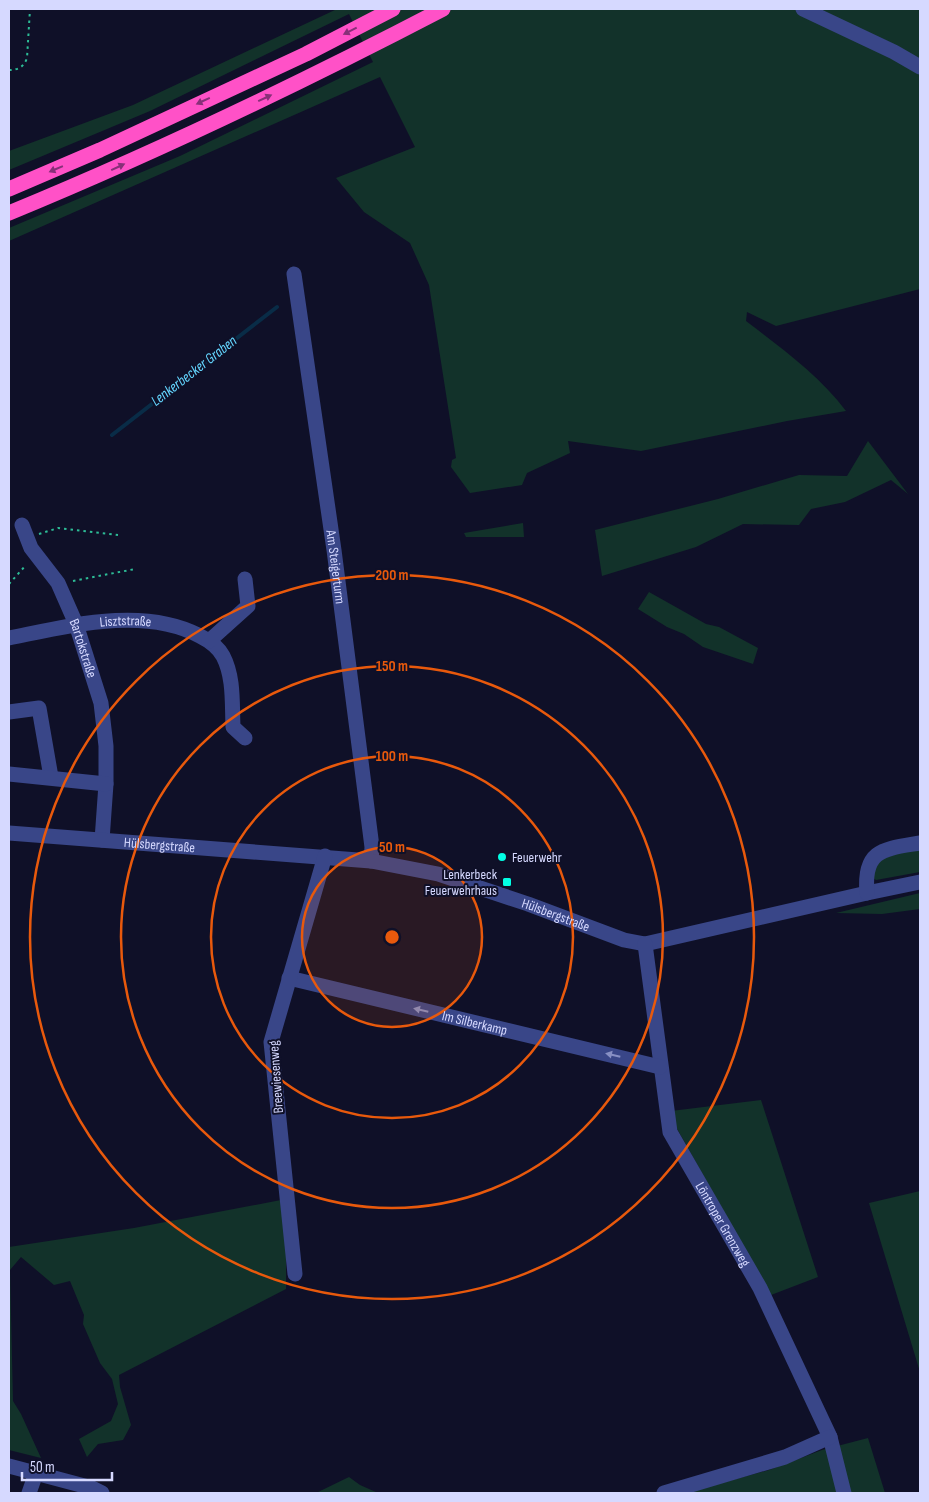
<svg xmlns="http://www.w3.org/2000/svg" width="929" height="1502" font-family="'Sofia Sans Condensed',sans-serif">
<style>
.green{fill:#12322a}
.lines{fill:none;stroke-linecap:round;stroke-linejoin:round}
.stream{stroke:#092c47;stroke-width:4}
.path{stroke:#2dbc96;stroke-width:2;stroke-dasharray:2.5 4;stroke-linecap:butt}
.minor{stroke:#394688;stroke-width:15}
.highway{stroke:#ff51c7;stroke-width:15}
.oneway{fill:#873078}
.oneway2{fill:#8890c4}
.ring{fill:none;stroke:#e8590c;stroke-width:2.5}
.poi-dot{fill:#02ffe5;stroke:#0f1028;stroke-width:2}
.labels{text-anchor:middle;dominant-baseline:central;stroke-width:4;stroke-linejoin:round;paint-order:stroke}
.street-label{font-size:14px;fill:#d6d9ff;stroke:#0f1028}
.poi-label{font-size:14px;fill:#d6d9ff;stroke:#0f1028;text-anchor:start}
.water-label{font-size:15px;font-style:italic;fill:#64d6ff;stroke:#0f1028}
.centre{fill:#e8590c;stroke:#0f1028;stroke-width:2.5}
.ring-label{font-size:15px;text-anchor:middle;font-weight:bold;fill:#e8590c;stroke:#0f1028;stroke-width:4;stroke-linejoin:round;paint-order:stroke}
</style>
<rect width="100%" height="100%" fill="#0f1028"/>
<path class="green" d="M337 9H920V289L776 326 747 312 746 321C781 348 819 375 846 411L787 421 641 451 568 441 570 453 527 473 522 485 470 493 451 467 452 460 456 458 429 285 410 243 364 212 336 178 415 147 380 77 9 241V228L180 156 373 62 349 14 150 111 9 170V151L133 105Z
M868 441 908 494 891 480 845 502 811 509 799 525 743 524 696 547 602 576 595 530 718 499 799 475 847 476Z
M523 523 524 537H466L464 533Z
M649 592 706 624 719 627 758 648 753 664 703 647 684 634 667 627 638 609Z
M920 846V872L876 880 873 878V866L884 855Z
M920 893V909L882 914 836 913Z
M761 1100 818 1277 771 1295 676 1127 671 1111Z
M920 1191V1372L869 1203Z
M281 1200 286 1231V1289L119 1375 120 1387 131 1425 123 1440 98 1444 87 1457 79 1439 111 1421 118 1404 112 1379 100 1363 83 1324 84 1315 70 1281 54 1285 21 1257 10 1270 13 1401 21 1414 41 1458 9 1450V1247L134 1228Z
M868 1438 885 1493H685L769 1470 822 1450Z
M349 1477 360 1485 378 1493H316Z"/>
<g class="lines">
<path class="stream" d="M112 435 277 307"/>
<path class="path" d="M9 70C18 70 24 67 27 58L30 9
M39 534 58 528 118 535
M73 581 135 569
M9 584 26 565"/>
<g class="minor">
<path d="M803 9 894 52 920 67"/>
<path id="s1" d="M294 274 334 550 372 847 371 861"/>
<path id="s2" d="M22 525 31 548 58 583 76 624 101 703 106 746V784L102 840"/>
<path id="s3" d="M9 638C69 626 143 606 200 636 208 640 218 647 223 656 234 677 232 703 233 727L245 738"/>
<path d="M209 641 248 606 245 579"/>
<path d="M9 712 39 708 51 777"/>
<path d="M9 774 106 784"/>
<path id="s4" d="M9 833 371 861 438 874 528 904 624 940 645 944 867 893 920 882"/>
<path d="M867 893C863 849 884 849 920 843"/>
<path id="s5" d="M645 944 670 1132 760 1288 830 1437 844 1493"/>
<path id="s6" d="M289 978 660 1067"/>
<path d="M295 1274 271 1042 325 856"/>
<path d="M9 1466 92 1488 102 1493"/>
<path d="M29 1493 36 1473"/>
<path d="M664 1493 785 1457 830 1437"/>
</g>
<path class="highway" d="M9 189 100 150 306 54 393 9
M9 213C157 152 301 83 443 9"/>
</g>
<defs><path id="oneway-solid" d="M-6-.8H1V-3.2L6.5 0L1 3.2V.8H-6Z" transform="scale(1.25)"/></defs>
<g class="oneway">
<use href="#oneway-solid" transform="translate(350 31) rotate(153)"/>
<use href="#oneway-solid" transform="translate(265 98) rotate(-25)"/>
<use href="#oneway-solid" transform="translate(203 101) rotate(155)"/>
<use href="#oneway-solid" transform="translate(118 167) rotate(-25)"/>
<use href="#oneway-solid" transform="translate(56 169) rotate(157)"/>
</g>
<g class="oneway2">
<use href="#oneway-solid" transform="translate(421 1010) rotate(-167)"/>
<use href="#oneway-solid" transform="translate(613 1055) rotate(-167)"/>
</g>
<circle cx="392" cy="937" r="90" fill="#e8590c" fill-opacity=".12"/>
<g class="ring">
<circle cx="392" cy="937" r="90"/>
<circle cx="392" cy="937" r="181"/>
<circle cx="392" cy="937" r="271"/>
<circle cx="392" cy="937" r="362"/>
</g>
<g class="poi-dot">
<circle cx="502" cy="857" r="5"/>
<rect x="502" y="877" width="10" height="10" rx="2.5"/>
</g>
<g class="labels">
<g class="street-label">
<text stroke="none"><textPath href="#s1" startOffset="296">Am Steigerturm</textPath></text>
<text stroke="none"><textPath href="#s3" startOffset="118">Lisztstraße</textPath></text>
<text stroke="none"><textPath href="#s2" startOffset="139">Bartokstraße</textPath></text>
<text stroke="none"><textPath href="#s4" startOffset="151">Hülsbergstraße</textPath></text>
<text stroke="none"><textPath href="#s4" startOffset="556">Hülsbergstraße</textPath></text>
<text stroke="none"><textPath href="#s6" startOffset="191">Im Silberkamp</textPath></text>
<text transform="translate(276 1077) rotate(-94)">Breewiesenweg</text>
<text stroke="none"><textPath href="#s5" startOffset="296">Löntroper Grenzweg</textPath></text>
</g>
<g class="poi-label">
<text x="512" y="857">Feuerwehr</text>
<text x="497" y="874" text-anchor="end">Lenkerbeck<tspan x="497" dy="16">Feuerwehrhaus</tspan></text>
</g>
<g class="water-label">
<text transform="translate(194 371) rotate(-38)">Lenkerbecker Graben</text>
</g>
</g>
<circle cx="392" cy="937" r="8" class="centre"/>
<g class="ring-label">
<text x="392" y="580">200 m</text>
<text x="392" y="671">150 m</text>
<text x="392" y="761">100 m</text>
<text x="392" y="852">50 m</text>
</g>
<rect width="929" height="1502" fill="none" stroke="#d6d9ff" stroke-width="20"/>
<path d="M22 1472v8h90v-8" fill="none" stroke="#d6d9ff" stroke-width="2.5"/>
<text x="30" y="1472" font-size="15" fill="#d6d9ff" stroke="#0f1028" stroke-width="4" paint-order="stroke">50 m</text>
</svg>
